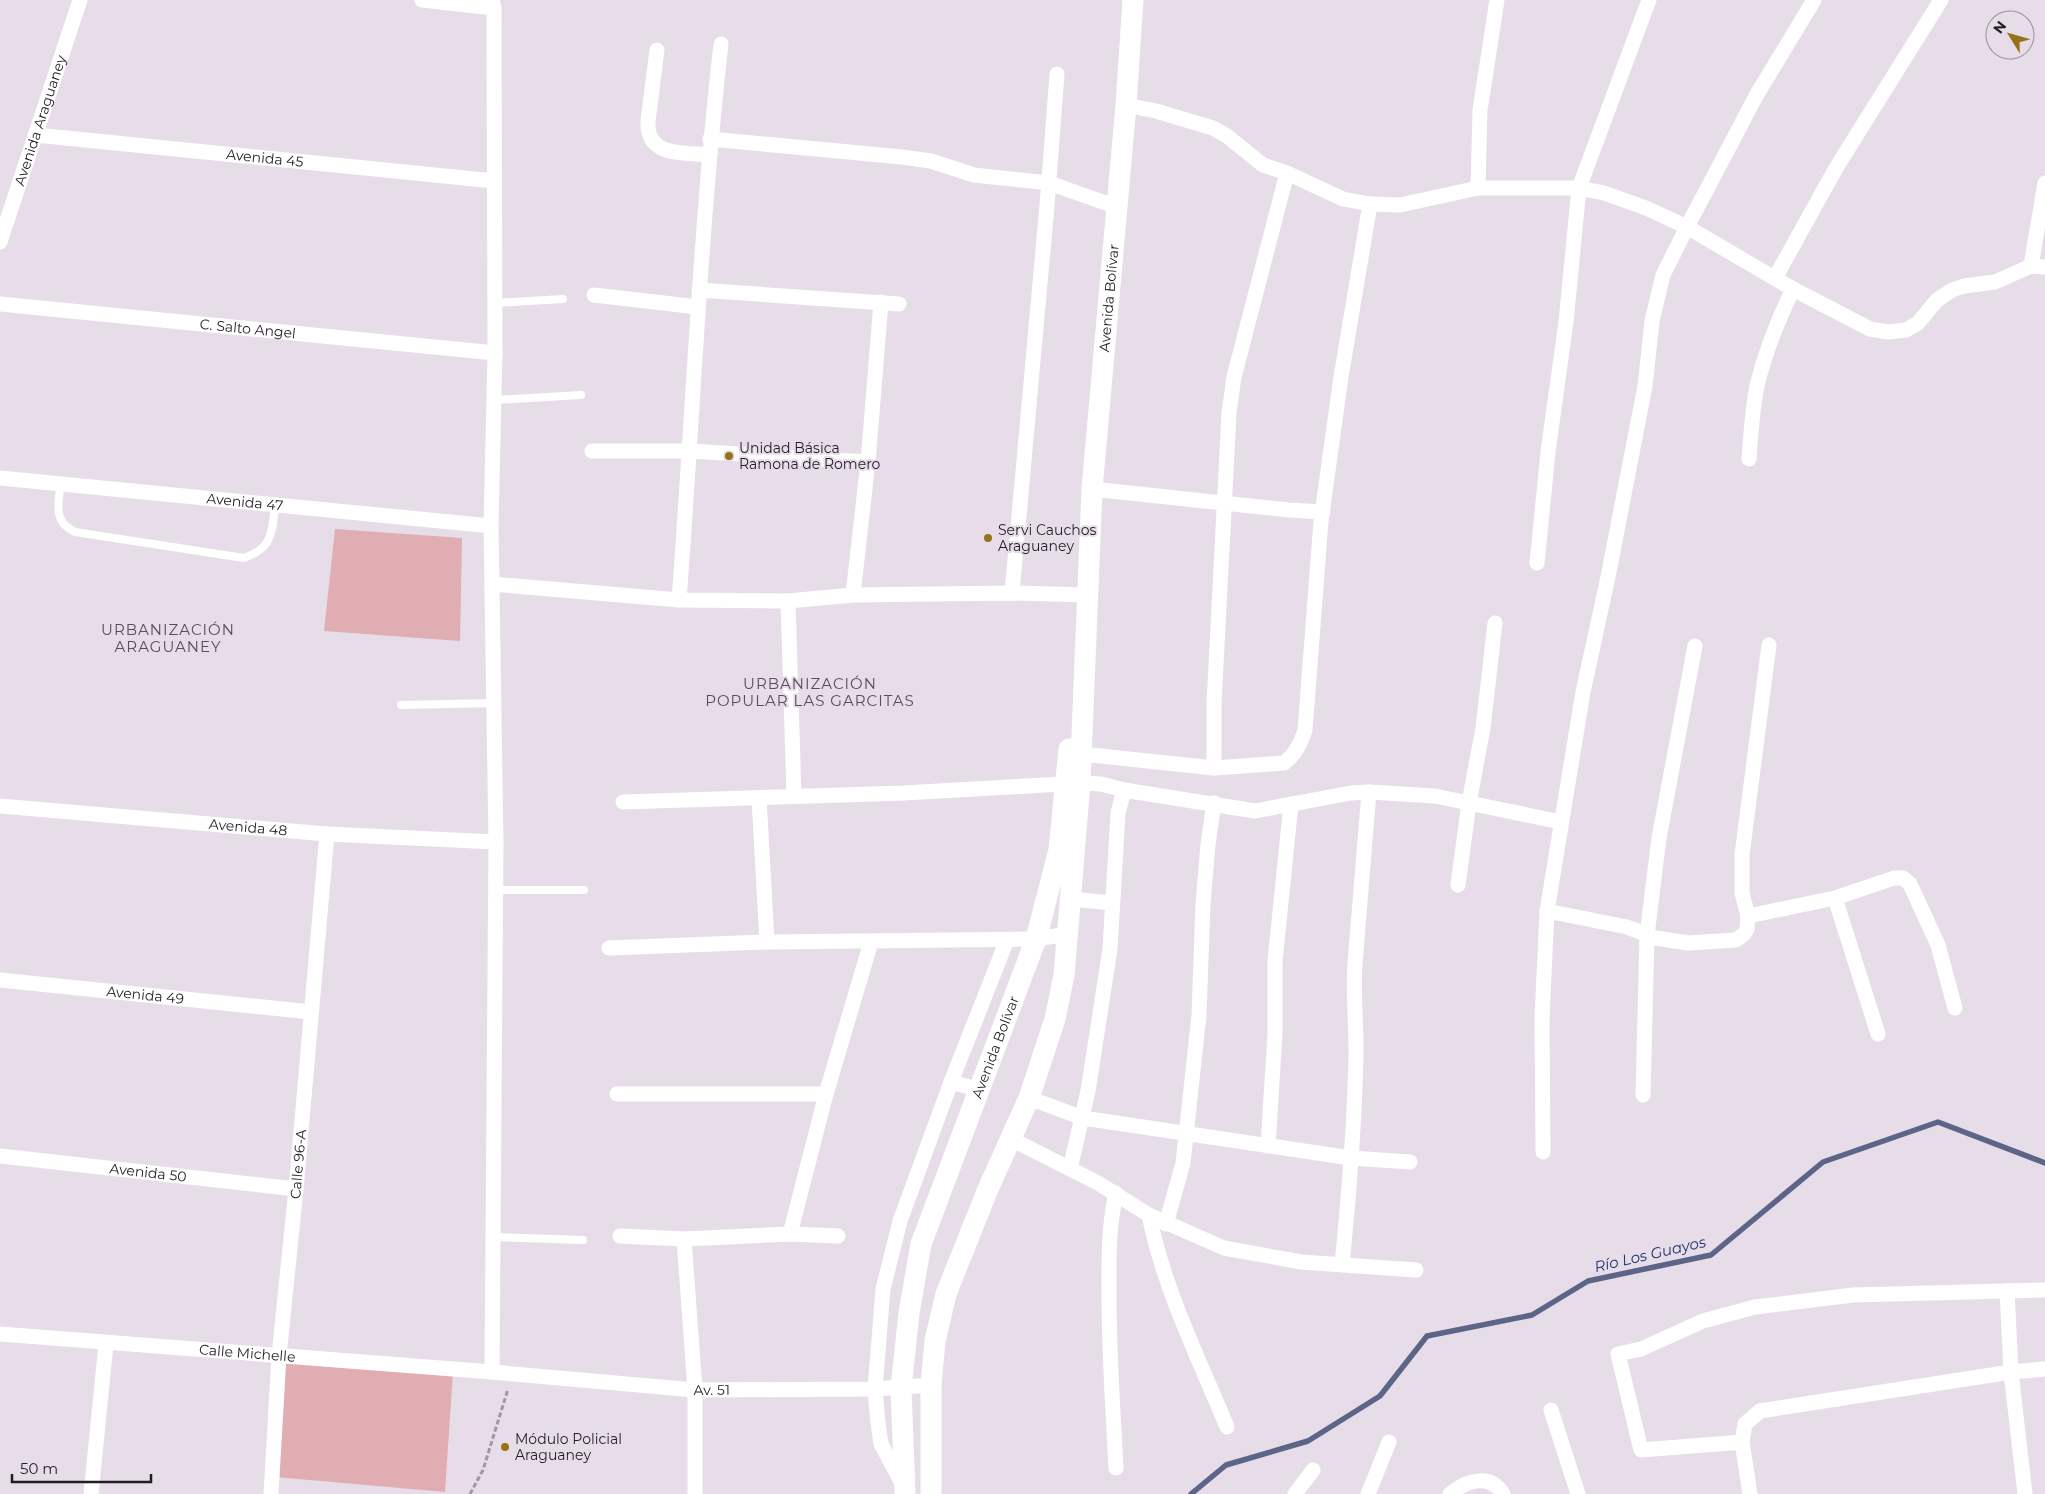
<svg xmlns="http://www.w3.org/2000/svg" width="2045" height="1494" font-family="Montserrat,sans-serif">
<style>
.green{fill:#e0adb3}
.lines{fill:none;stroke-linecap:round;stroke-linejoin:round}
.stream{stroke:#5c6588;stroke-width:5.5}
.path{stroke:#9f98a1;stroke-width:3;stroke-dasharray:5 2.5;stroke-linecap:butt}
.service{stroke:#fff;stroke-width:8}
.minor{stroke:#fff;stroke-width:15}
.secondary{stroke:#fff;stroke-width:21}
.poi-dot{fill:#96721b;stroke:#e7dde9;stroke-width:2}
.labels{text-anchor:middle;dominant-baseline:central;stroke-width:4;stroke-linejoin:round;paint-order:stroke}
.street-label{font-size:14px;fill:#211e22;stroke:#e7dde9}
.poi-label{font-size:14px;fill:#211e22;stroke:#e7dde9;text-anchor:start}
.neighbourhood-label{font-size:15px;letter-spacing:1px;fill:#574e58;stroke:#e7dde9}
.water-label{font-size:15px;font-style:italic;fill:#26316d;stroke:#e7dde9}
</style>
<rect width="100%" height="100%" fill="#e7dde9"/>
<path class="green" d="M335 529 462 538 460 641 324 631Z
M283 1360 453 1372 445 1492 275 1477Z"/>
<g class="lines">
<path class="stream" d="M1191 1494 1226 1465 1308 1441 1380 1396 1427 1336 1532 1315 1588 1281 1711 1255 1823 1162 1938 1122 2045 1163"/>
<path class="path" d="M470 1494 483 1470 508 1389"/>
<path class="service" d="M495 303 563 299
M494 400 581 395
M61 483C58 504 53 522 75 532L244 558C273 548 272 532 275 505
M401 705 494 703
M495 890H584
M493 1237 583 1240"/>
<g class="minor">
<path d="M422 0 494 8"/>
<path d="M492 0 494 8 495 353 491 526 496 842 492 1372"/>
<path d="M657 50 648 121C646 157 682 152 709 155"/>
<path d="M1126 105 1156 111 1213 128 1227 136 1263 165 1287 173 1343 199 1370 204 1400 205 1478 188H1579L1604 193 1646 208 1687 227 1793 289 1870 329 1888 332 1906 330 1918 323 1937 300 1952 290 1964 286 1995 282 2031 266 2045 267"/>
<path id="s1" d="M36 135 494 181"/>
<path d="M710 139 902 157 931 161 974 175 1049 183 1117 207"/>
<path d="M1478 188 1480 110 1497 0"/>
<path id="s2" d="M0 242 80 0"/>
<path d="M2031 266 2045 183"/>
<path d="M1775 278 1836 168 1941 0"/>
<path d="M699 290 899 304"/>
<path d="M594 295 698 307"/>
<path id="s3" d="M0 304 495 353"/>
<path d="M592 451H691L868 462"/>
<path d="M1749 459C1751 434 1752 410 1757 386 1765 352 1778 320 1793 289"/>
<path id="s4" d="M0 478 491 526"/>
<path d="M1092 489 1289 510 1323 512"/>
<path d="M1537 563 1548 452 1566 322 1579 188 1649 0"/>
<path d="M492 584 679 600 788 601 853 595 1012 593 1087 595"/>
<path d="M1012 593 1047 206 1057 74"/>
<path d="M853 595 868 462 881 302"/>
<path d="M679 600C693 415 700 229 721 44"/>
<path d="M788 601 794 795"/>
<path d="M1072 753 1214 768 1284 763C1296 754 1300 744 1305 730L1321 521 1341 377 1370 204"/>
<path d="M1214 768V704L1229 413 1234 377 1287 173"/>
<path d="M759 798 767 942"/>
<path d="M623 802 904 793 1080 783 1101 784 1124 790"/>
<path id="s5" d="M0 806 327 834 496 842"/>
<path d="M1458 885 1469 803 1483 728 1495 623"/>
<path d="M1835 898 1894 878H1903L1910 884 1938 945 1955 1008"/>
<path d="M1071 899 1112 903"/>
<path d="M1547 911 1627 927 1656 938 1688 943 1736 940 1744 934 1747 929 1748 916 1742 893V855L1769 645"/>
<path d="M1748 916 1835 898 1878 1034"/>
<path d="M609 948 767 942 1036 939 1068 934"/>
<path id="s6" d="M0 980 311 1012"/>
<path d="M951 1082 980 1090"/>
<path d="M617 1094H826"/>
<path d="M1643 1095 1647 935 1659 838 1695 646"/>
<path d="M1029 1098 1083 1118 1351 1158 1410 1162"/>
<path d="M1011 1139 1098 1183 1149 1215 1224 1248 1301 1262 1416 1270"/>
<path d="M1268 1146 1275 1033V961L1291 804"/>
<path d="M1543 1152 1542 1018 1547 911 1583 692 1608 577 1645 386 1652 321 1663 275 1687 227 1756 96 1814 0"/>
<path id="s7" d="M0 1156 296 1189"/>
<path d="M1070 1169 1088 1091 1110 949 1118 813 1124 790 1255 811 1351 793 1369 792 1435 796 1561 822"/>
<path d="M1116 1193C1108 1229 1109 1260 1109 1296 1109 1354 1113 1411 1116 1468"/>
<path d="M1149 1215C1164 1289 1198 1357 1227 1427"/>
<path d="M1166 1224 1183 1163 1199 1015 1203 904 1208 844 1214 803"/>
<path d="M790 1234 826 1094 871 942"/>
<path d="M620 1236 684 1239 790 1234 838 1236"/>
<path d="M684 1239 695 1390V1494"/>
<path d="M1342 1265C1349 1194 1355 1122 1356 1051 1356 1022 1353 993 1355 963L1369 792"/>
<path d="M2007 1291 2011 1372 2025 1494"/>
<path id="s8" d="M0 1334 492 1372 695 1390 875 1389 931 1385"/>
<path d="M1551 1410 1578 1494"/>
<path d="M1742 1442 1641 1450 1618 1354 1641 1349 1703 1321 1755 1307 1853 1295 2045 1290"/>
<path d="M904 1487 881 1444 878 1423 875 1389 883 1289 900 1221 951 1082 1007 940"/>
<path d="M91 1494 106 1344"/>
<path id="s9" d="M271 1494 279 1356 296 1189 327 834"/>
<path d="M1295 1494 1313 1470"/>
<path d="M1368 1494 1389 1442"/>
<path d="M1450 1494C1467 1480 1490 1473 1503 1494"/>
<path d="M1750 1494 1742 1442 1745 1424 1760 1411 2011 1372 2045 1369"/>
</g>
<g class="secondary">
<path id="s10" d="M905 1494 901 1388 909 1313 921 1244 1036 939 1059 850 1069 749"/>
<path id="s11" d="M931 1494V1385L935 1341 946 1294 988 1189 1029 1098 1055 1019 1064 975 1080 783 1092 489 1126 105 1133 0"/>
</g>
</g>
<g class="poi-dot">
<circle cx="729" cy="456" r="5"/>
<circle cx="988" cy="538" r="5"/>
<circle cx="505" cy="1447" r="5"/>
</g>
<g class="labels">
<g class="street-label">
<text stroke="none"><textPath href="#s2" startOffset="128">Avenida Araguaney</textPath></text>
<text stroke="none"><textPath href="#s1" startOffset="230">Avenida 45</textPath></text>
<text stroke="none"><textPath href="#s11" startOffset="1221">Avenida Bolívar</textPath></text>
<text stroke="none"><textPath href="#s3" startOffset="249">C. Salto Angel</textPath></text>
<text stroke="none"><textPath href="#s4" startOffset="246">Avenida 47</textPath></text>
<text stroke="none"><textPath href="#s5" startOffset="249">Avenida 48</textPath></text>
<text stroke="none"><textPath href="#s6" startOffset="146">Avenida 49</textPath></text>
<text stroke="none"><textPath href="#s10" startOffset="462">Avenida Bolívar</textPath></text>
<text stroke="none"><textPath href="#s9" startOffset="331">Calle 96-A</textPath></text>
<text stroke="none"><textPath href="#s7" startOffset="149">Avenida 50</textPath></text>
<text stroke="none"><textPath href="#s8" startOffset="248">Calle Michelle</textPath></text>
<text stroke="none"><textPath href="#s8" startOffset="714">Av. 51</textPath></text>
</g>
<g class="poi-label">
<text x="739" y="448">Unidad Básica<tspan x="739" dy="16">Ramona de Romero</tspan></text>
<text x="998" y="530">Servi Cauchos<tspan x="998" dy="16">Araguaney</tspan></text>
<text x="515" y="1439">Módulo Policial<tspan x="515" dy="16">Araguaney</tspan></text>
</g>
<g class="neighbourhood-label">
<text x="168" y="629">URBANIZACIÓN<tspan x="168" dy="17">ARAGUANEY</tspan></text>
<text x="810" y="683">URBANIZACIÓN<tspan x="810" dy="17">POPULAR LAS GARCITAS</tspan></text>
</g>
<g class="water-label">
<text transform="translate(1650 1254) rotate(-13)">Río Los Guayos</text>
</g>
</g>
<g transform="translate(2010 35) rotate(307)"><circle r="24" fill="#e7dde9" stroke="#989199"/>
<path d="M0-4L9 19L0 12L-9 19Z" fill="#96721b"/>
<text y="-8" font-size="14" font-weight="bold" text-anchor="middle" fill="#211e22">N</text>
</g>
<path d="M12 1474v8h139v-8" fill="none" stroke="#211e22" stroke-width="2.5"/>
<text x="20" y="1474" font-size="15" fill="#211e22" stroke="#e7dde9" stroke-width="4" paint-order="stroke">50 m</text>
</svg>
